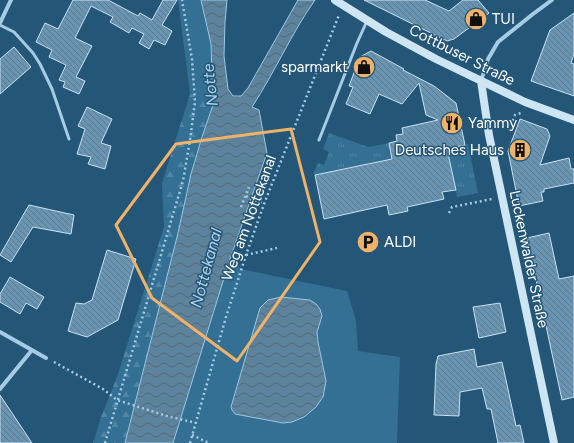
<svg xmlns="http://www.w3.org/2000/svg" width="574" height="443" font-family="Figtree,sans-serif">
<style>
.grass{fill:url(#grass-tufts)}
.forest{fill:url(#forest-firs)}
.park{fill:#346f94;fill-rule:evenodd}
.water{fill:url(#water-waves);stroke:#99c9e5}
.building{fill:url(#building-back-hatch);stroke:#c8e2f3}
.lines{fill:none;stroke-linecap:round;stroke-linejoin:round}
.path{stroke:#a5cce4;stroke-width:2.5;stroke-dasharray:2 3;stroke-linecap:butt}
.lane{stroke:#a5cce4;stroke-width:3}
.street{stroke:#a5cce4;stroke-width:4}
.secondary{stroke:#cee5f4;stroke-width:8}
.marked{fill:none;stroke:#eeb269;stroke-width:3;stroke-linejoin:round}
.labels{text-anchor:middle;dominant-baseline:central;stroke-width:3;stroke-linejoin:round;paint-order:stroke}
.poi-label{font-size:15px;fill:#fff;stroke:#245678;text-anchor:start}
.street-label{font-size:15px;fill:#fff;stroke:#245678}
.water-label{font-size:16px;font-style:italic;fill:#b0d5ec;stroke:#245678}
</style>
<defs>
<pattern id="grass-tufts" width="24" height="20" patternUnits="userSpaceOnUse"><rect width="24" height="20" fill="#346f94"/><path d="M3 7l-1-3M5 7V3M7 7l1-3M15 17l-1-3M17 17v-4M19 17l1-3" fill="none" stroke="#5285a4"/></pattern>
<pattern id="forest-firs" width="22" height="20" patternUnits="userSpaceOnUse"><rect width="22" height="20" fill="#346f94"/><path d="M5 1l3.5 6h-7zM16 11l3.5 6h-7z" fill="#5285a4"/></pattern>
<pattern id="water-waves" width="16" height="10" patternUnits="userSpaceOnUse"><rect width="16" height="10" fill="#5d829c"/><path d="M0 5q4-4 8 0t8 0" fill="none" stroke="#556a78"/></pattern>
<pattern id="building-back-hatch" width="6" height="6" patternUnits="userSpaceOnUse"><rect width="6" height="6" fill="#6994b1"/><path d="M-1 5l2 2M0 0l6 6M5-1l2 2" fill="none" stroke="#5f7b8e"/></pattern>
</defs>
<rect width="100%" height="100%" fill="#245678"/>
<path class="grass" d="M329 133 368 147 389 143 392 159 315 175 313 174 318 163 324 165 329 152 323 149Z
M468 144 478 193 457 197 447 149Z"/>
<path class="forest" d="M190 94H212L213 105 202 137 191 174 178 233 125 443H93L101 417 117 377 164 227 162 183Z"/>
<path class="park" d="M178 0H201L211 44 212 94H190Z
M229 262 245 270 347 291 356 320 358 351 400 357 397 443H173ZM322 316 317 332 318 342 326 381 235 414Z"/>
<path class="water" d="M201 0H227L225 22 224 56 228 89 233 96H241L248 88 298 0H315C291 34 275 72 252 107L259 110 267 153 229 262 173 443H125L178 233 191 174 202 137 213 105 211 44Z
M281 297 310 300 316 304 320 309 322 316 317 332 318 342 326 381 323 397 316 407 304 417 292 422 283 423 235 414 232 410 231 407 260 308 268 300Z"/>
<path class="building" d="M73 0H108L138 16 140 13 152 20 163 0H177L162 25 172 31 165 45 154 40 149 49 139 43 144 34 132 28 129 33 110 22 113 17 91 6 75 38 92 46 76 77 85 81 79 94 63 87 65 82 59 80 66 65 49 57 52 50 36 42 45 23 58 29Z
M364 0H425L449 11 463 0H478L489 13 454 39 447 41Z
M574 13V54L571 63 574 64V96L531 81 550 30Z
M14 47 31 67 0 94V59Z
M371 51 404 69 403 70 434 86 456 103 465 145 447 149 456 190 442 192 444 199 407 207 408 211 389 215 387 205 324 219 315 175 392 159 389 143 397 141 396 135 403 134 402 128 438 120 426 115 419 83 402 104 379 94 370 114 346 104 353 87 349 86 360 57Z
M87 107 112 119 101 143 111 146 105 169 88 164 91 157 77 154 85 129 78 126Z
M520 119 547 129 550 136 540 165 569 158 571 169H574V183L544 189V192H541L543 201 519 206 508 151Z
M29 205 74 215 71 234 33 227 11 262 0 255 8 241Z
M549 233 559 279 574 276V397L562 400 527 238Z
M107 250 136 259 118 320 87 337 68 331 76 303 84 304 92 300Z
M10 277 44 297 37 309 26 303 20 314 0 302V294Z
M500 303 506 332 479 338 473 307Z
M474 349 477 367 502 362 516 426 520 425 524 443H498L491 409H487L482 388 460 392 459 416 434 415 436 364 438 356Z
M0 395 32 443H0Z"/>
<g class="lines">
<path class="path" d="M509 130 515 115 521 113
M246 196 264 204
M241 207 249 187
M449 213 452 207 492 199
M246 255 277 248
M54 362 103 389 117 400 167 416 196 423
M192 435 209 443
M105 443 183 181 190 140 195 102 192 59 182 0
M190 443 226 317 246 255 264 204 339 15"/>
<path class="lane" d="M0 25 14 32 33 53 40 64 52 89 69 139
M319 140 357 43 367 21"/>
<path class="street" d="M0 23 11 0
M481 81 488 59 498 42 533 14 552 0
M0 332 46 358
M0 389 32 350"/>
<path class="secondary" d="M335 0 386 32 436 59 525 102 574 120
M481 81 489 135 554 443"/>
</g>
<path class="marked" d="M291 129 320 242 237 361 152 298 116 225 176 144Z"/>
<defs>
<g id="shop-disc" transform="scale(1.15)"><circle r="9.5" fill="#eeb269" stroke="#245678"/><path d="M-5-2.5h2.3a2.7 3.5 0 0 1 5.4 0H5L5.5 6h-11ZM-1.5-2.5h3a1.5 2.3 0 0 0-3 0Z" fill="#111"/></g>
<g id="restaurant-disc" transform="scale(1.15)"><circle r="9.5" fill="#eeb269" stroke="#245678"/><path d="M-5-6h1v4h1v-4h1v4h1v-4h1v5L-1.5 .5V6h-2V.5L-5-1ZM5-6V6H3V1.5H1.5Q1.5-4 5-6Z" fill="#111"/></g>
<g id="building-disc" transform="scale(1.15)"><circle r="9.5" fill="#eeb269" stroke="#245678"/><path d="M-4-6H4V6H1V3H-1V6H-4ZM-2.5-4.3h1.7v1.8h-1.7ZM.8-4.3h1.7v1.8H.8ZM-2.5-1h1.7V.8h-1.7ZM.8-1h1.7V.8H.8Z" fill="#111"/></g>
<g id="parking-disc" transform="scale(1.15)"><circle r="9.5" fill="#eeb269" stroke="#245678"/><path d="M-3.5-5.5H1a3.5 3.5 0 0 1 0 7H-1V5.5H-3.5ZM-1-3.4V-.6H.8a1.4 1.4 0 0 0 0-2.8Z" fill="#111"/></g>
</defs>
<g fill-rule="evenodd">
<use href="#shop-disc" x="476" y="19"/>
<use href="#shop-disc" x="364" y="67"/>
<use href="#restaurant-disc" x="452" y="123"/>
<use href="#building-disc" x="520" y="150"/>
<use href="#parking-disc" x="368" y="242"/>
</g>
<g class="labels">
<g class="poi-label">
<text x="492" y="19">TUI</text>
<text x="348" y="67" text-anchor="end">sparmarkt</text>
<text x="468" y="123">Yammy</text>
<text x="504" y="150" text-anchor="end">Deutsches Haus</text>
<text x="384" y="242">ALDI</text>
</g>
<g class="street-label">
<text transform="translate(462 55) rotate(27)">Cottbuser Straße</text>
<text transform="translate(249 218) rotate(-70)">Weg am Nottekanal</text>
<text transform="translate(529 259) rotate(78)">Luckenwalder Straße</text>
</g>
<g class="water-label">
<text transform="translate(210 85) rotate(-96)">Notte</text>
<text transform="translate(206 268) rotate(-75)">Nottekanal</text>
</g>
</g>
</svg>
